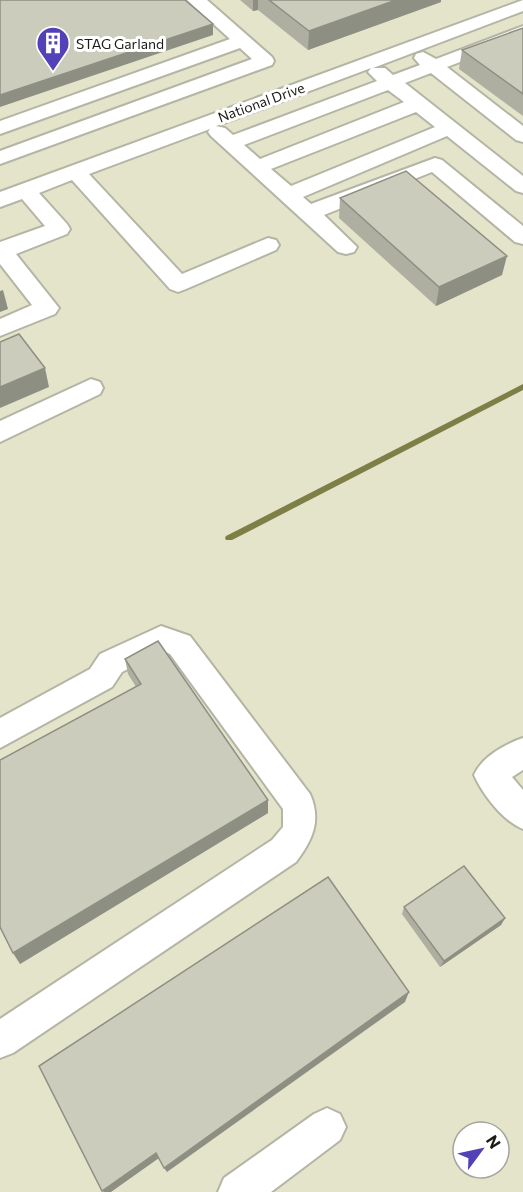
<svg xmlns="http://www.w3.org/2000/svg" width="523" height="1192" font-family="Commissioner,sans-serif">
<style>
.built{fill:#e3e4ca;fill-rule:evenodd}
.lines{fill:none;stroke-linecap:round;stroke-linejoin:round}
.stream{fill:#7e7f46;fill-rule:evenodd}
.minor-casing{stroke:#b4b5a4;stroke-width:4}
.minor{fill:#fff;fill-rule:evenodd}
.wall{fill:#afafa1}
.shaded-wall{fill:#8e8f83}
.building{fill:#cbccbb;stroke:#8e8f83;stroke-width:1.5}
.labels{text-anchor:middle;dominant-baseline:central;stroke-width:6;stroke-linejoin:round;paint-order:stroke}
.far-poi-label{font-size:14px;fill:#1b1c15;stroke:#fff;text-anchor:start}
.far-street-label{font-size:14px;fill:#1b1c15;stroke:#fff}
</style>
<rect width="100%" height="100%" fill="#eceddb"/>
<path class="built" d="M0 0H523V1192H0ZM463 1132H499V1168H463Z"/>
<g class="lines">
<path class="stream" d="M523 384V390L232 540H226L225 538 226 536Z"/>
<g class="minor-casing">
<path id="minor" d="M187 0H207L272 57 274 61 272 65 0 164V151L252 59 240 48 0 134V121L230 39Z
M523 0V11L373 68H385L393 75 420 65 414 58 416 54 423 52 436 59 523 26V38L447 67 523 126V142L516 140 431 73 405 83 523 176V193L516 191 447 136 303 197 311 204 435 158 442 160 523 226V244L515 242 432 172 324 215 357 247 354 252 346 254 338 252 211 136 208 132 210 129 89 174 182 274 268 238 276 240 279 245 276 250 186 289 178 292 170 289 72 180 39 193 67 224 70 229 67 234 16 254 59 308 55 314 0 336V319L32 305 0 264V242L45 226 22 199 0 207V192ZM371 68 368 72 377 81 233 135 225 128 216 126ZM388 90 404 102 260 159 244 145ZM416 112 435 127 291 186 271 169Z
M91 379 100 382 103 388 100 394 0 442V421Z
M161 626 190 636 310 794C322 821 312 841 296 862L13 1053 0 1058V1019L272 840 283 827V809L170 654 163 651 122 672 112 687 0 748V718L90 669 100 654Z
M523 738V770L512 777 523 790V829C503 821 483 795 474 775 482 757 505 744 523 738Z
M327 1108 340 1114 346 1127 340 1140 271 1192H218L224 1178 314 1114Z"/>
</g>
<use href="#minor" class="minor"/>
</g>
<path class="wall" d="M240 0H441V2L308 50 258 10 253 11Z
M523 28V116L459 69 462 50Z
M340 198 502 275 436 306 339 218Z
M125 659 268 800V813L20 964 136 687 128 674Z
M404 907 505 918 501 925 440 967 402 914Z"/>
<path class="shaded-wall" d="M253 0H258V10L253 11Z
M396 0H441V2L308 50 309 31Z
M213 24V35L0 107V95Z
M507 256 502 275 436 306 439 287Z
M3 290 8 309 0 312V291Z
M45 368 49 387 0 408V387Z
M268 800V813L20 964 13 953Z
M505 918 501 925 440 967 444 961Z
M409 992 405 1002 167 1172 164 1168Z
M156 1153 159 1158 111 1192H104L102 1191Z"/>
<path class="building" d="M0 0H185L213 24 0 95Z
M269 0H396L309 31Z
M523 28V94L462 50Z
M406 171 507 256 439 287 340 198Z
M19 334 45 368 0 387V342Z
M158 641 268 800 13 953 0 927V760L141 684 125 659Z
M464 866 505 918 444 961 404 907Z
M328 877 409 992 164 1168 156 1153 102 1191 39 1066Z"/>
<defs>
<g id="building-pin" transform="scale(1.725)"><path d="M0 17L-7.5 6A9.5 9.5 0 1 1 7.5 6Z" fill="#5341b8" stroke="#fff"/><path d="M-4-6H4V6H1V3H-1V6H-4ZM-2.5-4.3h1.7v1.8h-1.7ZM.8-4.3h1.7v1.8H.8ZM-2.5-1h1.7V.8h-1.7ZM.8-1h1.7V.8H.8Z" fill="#fff"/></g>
</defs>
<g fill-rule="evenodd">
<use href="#building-pin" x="53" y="43"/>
</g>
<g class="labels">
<g class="far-poi-label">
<text x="76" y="43">STAG Garland</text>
</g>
<g class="far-street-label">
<text transform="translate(261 102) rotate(-20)">National Drive</text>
</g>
</g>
<g transform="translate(481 1150) rotate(57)"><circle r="28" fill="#ffffff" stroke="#a4a4a1" stroke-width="1.5"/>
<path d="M0-4.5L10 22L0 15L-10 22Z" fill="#5341b8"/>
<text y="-9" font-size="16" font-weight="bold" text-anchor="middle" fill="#1b1c15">N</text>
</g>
</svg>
